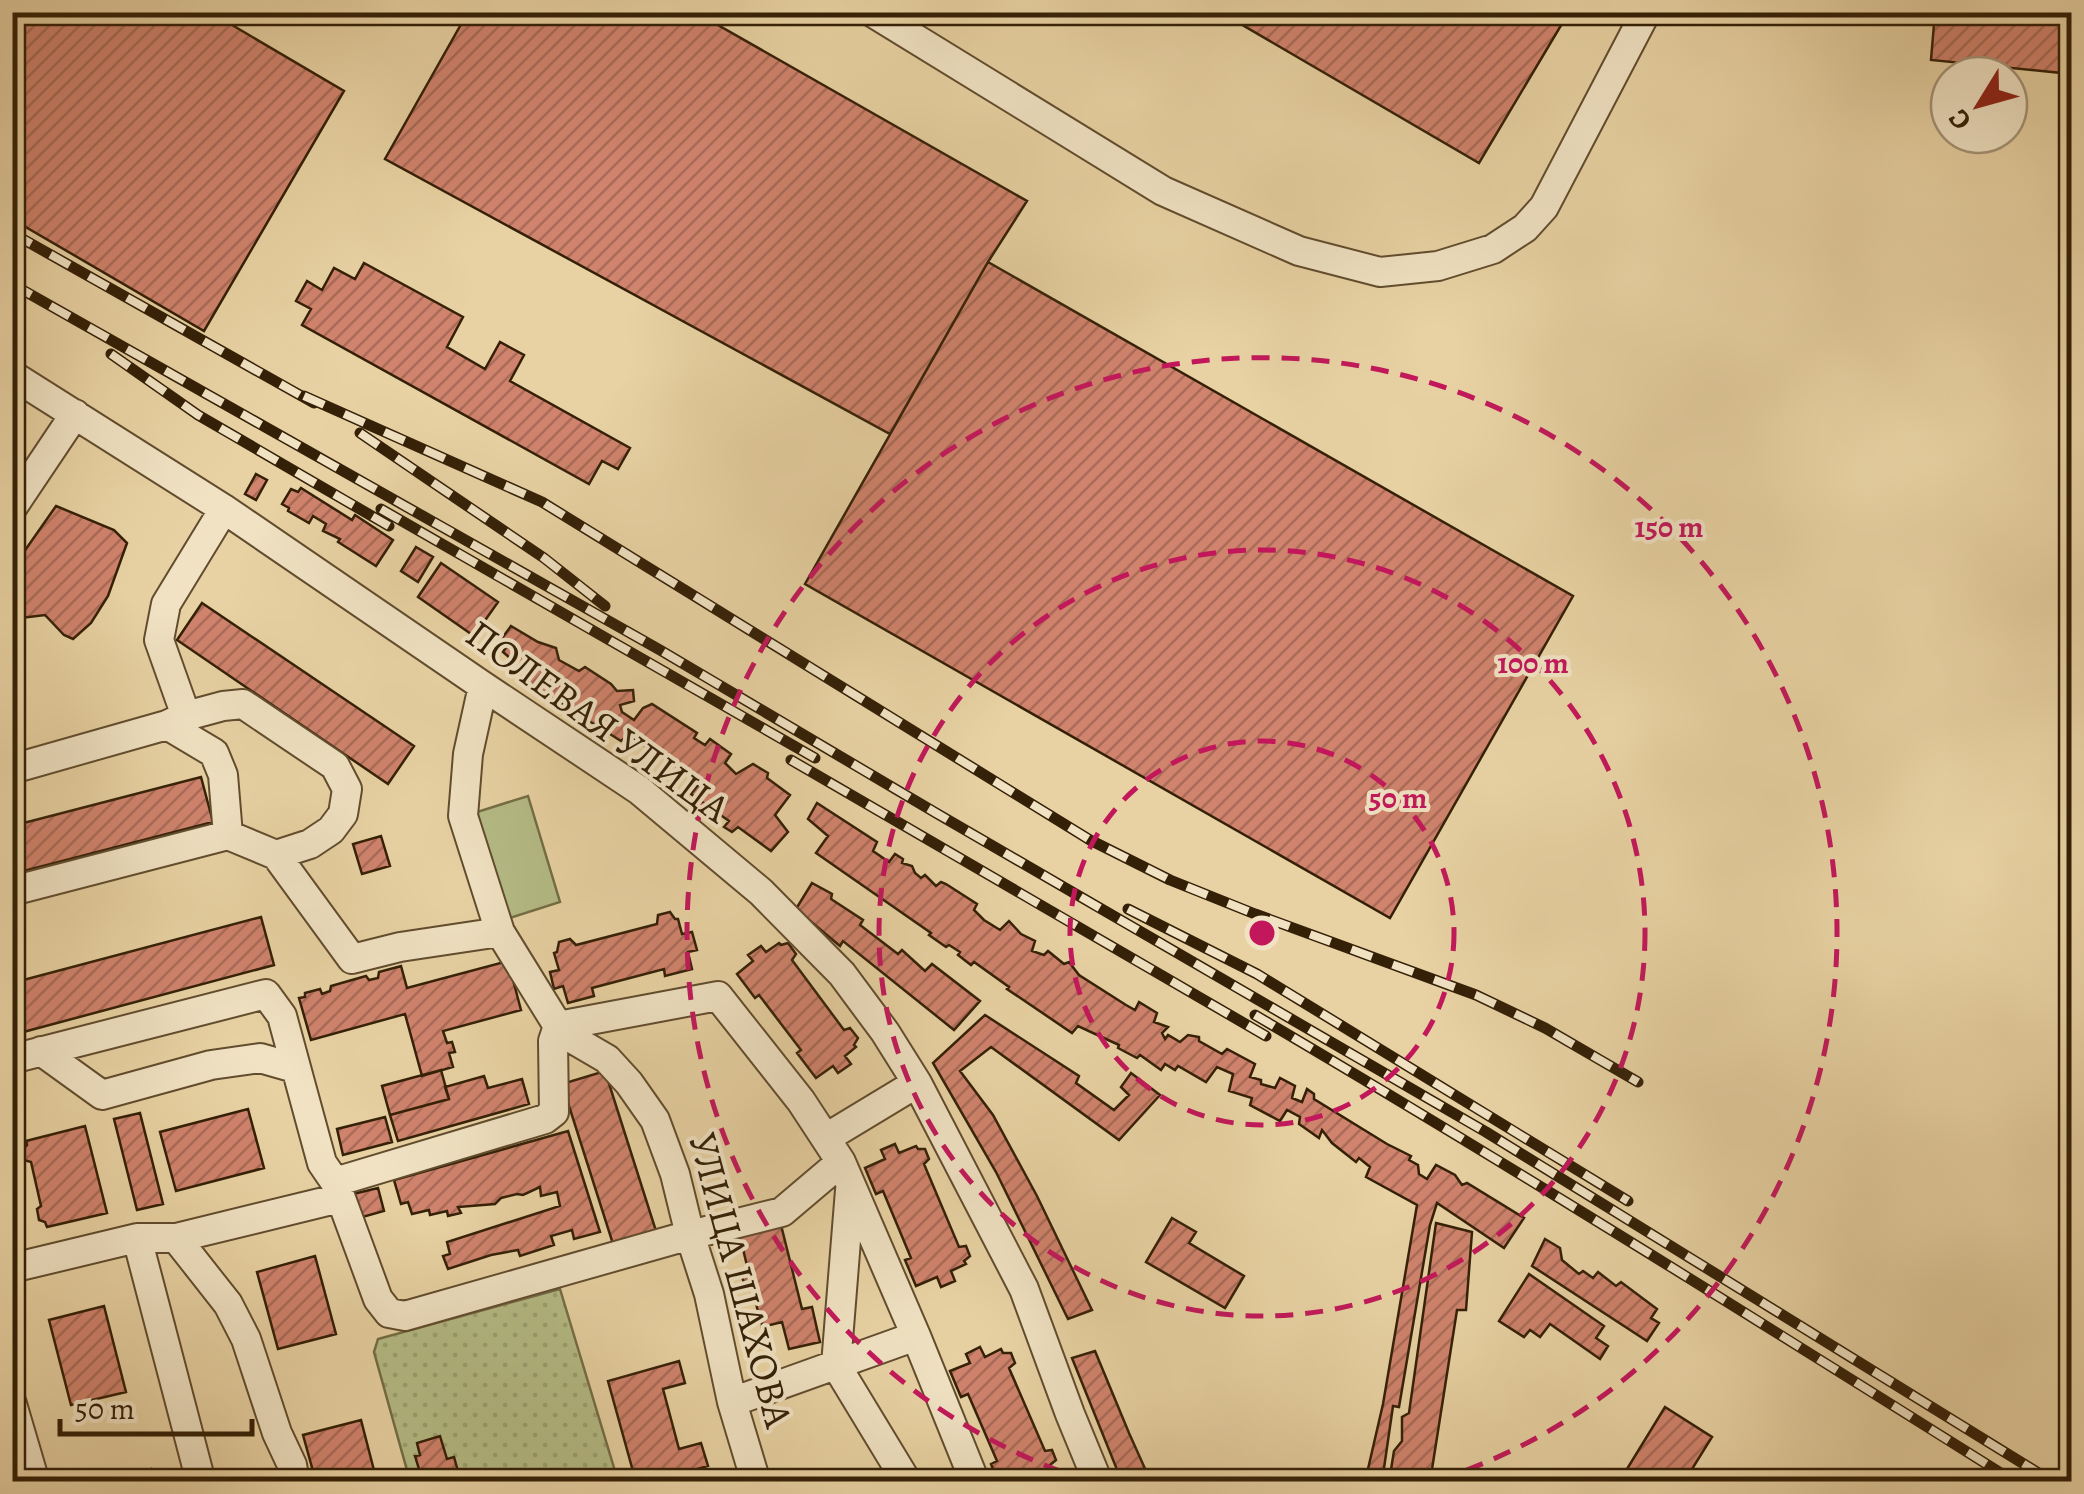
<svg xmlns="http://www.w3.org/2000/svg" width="2084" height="1494" font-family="Alegreya,serif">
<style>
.grass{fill:url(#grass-dots);stroke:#746e46;stroke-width:2.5}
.park{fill:#b5bc86;stroke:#746e46;stroke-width:2.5}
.building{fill:url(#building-hatch);stroke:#342007;stroke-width:2.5}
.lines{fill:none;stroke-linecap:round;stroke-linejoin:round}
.minor-casing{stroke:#614c2e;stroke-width:32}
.minor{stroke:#f0e2c3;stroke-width:28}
.rail-casing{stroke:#342007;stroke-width:11}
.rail{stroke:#f0e2c3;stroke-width:8;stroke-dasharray:22;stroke-linecap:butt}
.ring{fill:none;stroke:#c2185b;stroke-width:5;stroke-dasharray:18 12}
.labels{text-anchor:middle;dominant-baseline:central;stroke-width:8;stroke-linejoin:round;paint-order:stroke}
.street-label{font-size:40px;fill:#342007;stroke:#f0e2c3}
.centre{fill:#c2185b;stroke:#f0e2c3;stroke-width:5}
.ring-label{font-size:30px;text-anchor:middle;font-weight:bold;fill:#c2185b;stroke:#f0e2c3;stroke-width:8;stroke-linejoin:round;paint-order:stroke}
</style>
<defs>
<pattern id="grass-dots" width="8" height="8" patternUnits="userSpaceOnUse" patternTransform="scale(2.5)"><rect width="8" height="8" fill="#b5bc86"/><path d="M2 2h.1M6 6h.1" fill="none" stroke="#9ca172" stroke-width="1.8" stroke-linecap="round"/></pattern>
<pattern id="building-hatch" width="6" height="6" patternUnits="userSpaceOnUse" patternTransform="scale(2.5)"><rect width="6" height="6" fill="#d0836d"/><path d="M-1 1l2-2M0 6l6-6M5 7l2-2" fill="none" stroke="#aa6b58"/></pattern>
</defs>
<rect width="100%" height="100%" fill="#e8d2a3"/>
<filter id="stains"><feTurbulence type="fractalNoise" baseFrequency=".002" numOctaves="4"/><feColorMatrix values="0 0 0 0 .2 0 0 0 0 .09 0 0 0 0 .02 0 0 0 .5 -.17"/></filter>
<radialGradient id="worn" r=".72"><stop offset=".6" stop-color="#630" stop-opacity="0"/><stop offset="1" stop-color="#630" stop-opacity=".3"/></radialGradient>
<path class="grass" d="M560 1289 618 1481H410L374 1352 378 1339Z"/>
<path class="park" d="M528 796 560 902 510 918 477 812Z"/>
<path class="building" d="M12 12H210L344 91 204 331 12 219Z
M468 12H695L1027 201 988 262 890 434 385 159Z
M1220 12H1569L1479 163Z
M1935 12H2072V74L1931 60Z
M988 262 1573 596 1390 918 805 584Z
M364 263 463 317 447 347 485 369 500 342 524 355 510 381 630 448 618 469 602 461 589 484 302 325 311 309 296 301 307 281 322 290 334 268 355 279Z
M256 474 267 480 256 500 245 494Z
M301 488 352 520 355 515 393 540 376 566 338 542 340 539 323 531 326 524 313 516 309 523 288 511 289 508 282 504 291 489 298 492Z
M56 506 114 530 127 543 108 596 91 623 73 639 64 635 45 615 12 619V569Z
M416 547 433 557 418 582 401 571Z
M441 563 498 602 474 636 418 597Z
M202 603 414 746 388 784 177 640Z
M511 626 538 642 556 648 559 660 579 671 585 667 611 684 617 691 633 690 634 701 620 705 622 712 634 720 643 708 652 704 697 733 694 738 705 745 710 739 731 754 725 763 736 774 753 764 768 773 767 778 790 795 775 815 788 832 771 851 738 827 732 832 724 827 729 821 691 794 700 782 628 735 621 741 516 675 517 669 507 665 510 658 503 652 506 647 500 641Z
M201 777 213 822 12 874V826Z
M817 803 877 842 873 851 889 862 895 854 903 859 902 863 912 866 915 873 921 878 925 875 936 886 941 882 946 884 977 904 974 910 984 920 1000 930 1009 921 1021 934 1035 941 1032 951 1044 955 1048 951 1064 964 1069 962 1079 975 1126 1005 1135 1010 1139 1002 1157 1013 1154 1022 1168 1027 1162 1033 1165 1039 1168 1035 1180 1042 1188 1035 1199 1037V1041L1222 1054 1227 1049 1255 1064 1250 1077 1261 1080V1084L1275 1088 1280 1078 1295 1086 1292 1098 1302 1102 1307 1089 1314 1094V1099L1387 1144 1411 1156 1409 1160 1418 1165 1419 1174 1427 1179 1436 1165 1455 1175 1462 1185 1467 1183 1524 1218 1504 1248 1437 1203 1430 1225 1399 1407 1393 1406 1382 1482H1365L1383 1404 1417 1205 1366 1177 1370 1167 1359 1158 1356 1162 1332 1143 1322 1130 1319 1138 1299 1124 1300 1117 1287 1110 1280 1121 1250 1105 1252 1098 1229 1091 1233 1074 1217 1067 1206 1082 1178 1066 1175 1070 1165 1064 1161 1070 1140 1055 1137 1058 1118 1048 1119 1045 1078 1026 1072 1033 1007 989 1009 987 974 962 971 965 958 955 960 952 949 945 946 947 929 935 931 933 816 853 828 836 808 819Z
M381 836 390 866 362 874 353 844Z
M812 883 832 894 831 899 863 920 860 925 898 954 902 950 925 971 932 964 980 1001 954 1030 843 941 840 946 796 909Z
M670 912 675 919H678L682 934 692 932 697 950 688 952 692 969 665 976 664 969 592 988 594 996 568 1003 563 986 554 989 550 972 559 970 554 953 557 952 559 942 570 939 576 945 657 924 658 915Z
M261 917 274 965 12 1035V983Z
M779 943 781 945 788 943 796 954 792 960 844 1030 850 1028 858 1038 854 1045 856 1047 845 1056 851 1064 838 1073 833 1066 816 1078 797 1053 801 1050 759 995 755 998 737 974 753 961 748 955 761 946 766 952Z
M508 961 521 1010 443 1031 447 1043 452 1042 455 1052 449 1053 453 1067 422 1076 405 1014 311 1040 299 998 305 997V993L320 989 322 994 330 991 331 986 366 976 369 980 378 978 379 972 401 966 407 988Z
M985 1015 1079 1076 1076 1083 1114 1110 1129 1095 1121 1087 1131 1073 1160 1095 1119 1140 991 1047 960 1071 993 1115 1037 1196 1092 1310 1068 1319 996 1172 933 1063Z
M441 1070 449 1099 390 1115 382 1086Z
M605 1071 656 1231 613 1244 562 1084Z
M484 1076 488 1088 522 1079 529 1104 398 1141 390 1115 449 1099 445 1087Z
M248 1109 264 1168 176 1191 160 1132Z
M140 1113 163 1204 137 1210 114 1119Z
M385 1117 392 1142 343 1155 337 1129Z
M85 1126 107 1213 47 1227 45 1222 39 1220 37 1209 41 1206 31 1162 24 1160 22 1150 27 1145 26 1141Z
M568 1131 600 1232 574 1239 572 1230 551 1236 554 1245 520 1256 518 1250 491 1255 448 1269 443 1256 450 1254 447 1242 560 1206 557 1192 541 1196 540 1187 523 1195 517 1194 501 1198 495 1204 458 1207 461 1213 448 1216 447 1211 430 1215 429 1210 412 1214 408 1202 401 1204 394 1180Z
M895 1144 899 1153 916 1146 918 1149H925L929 1159 924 1164 959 1247 966 1246 970 1256 964 1261 966 1264 951 1271 955 1281 941 1287 937 1277 916 1286 905 1260 911 1258 883 1191 876 1194 865 1168 885 1159 881 1150Z
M378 1188 384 1211 359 1218 353 1194Z
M1172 1218 1196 1232 1189 1243 1244 1276 1225 1308 1146 1262Z
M1436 1223 1472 1232 1466 1310H1457L1430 1482H1389L1394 1451 1402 1441V1417L1409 1413Z
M781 1225 802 1309 812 1307 820 1342 789 1349 782 1322 762 1327V1322L755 1324 753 1313 758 1312 752 1285 745 1287 742 1276 749 1274 743 1249 736 1251 734 1240 740 1238 739 1235Z
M1545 1239 1560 1248 1562 1260 1579 1274 1583 1271 1593 1278 1598 1272 1616 1286 1621 1282 1657 1309 1651 1318 1659 1323 1647 1341 1532 1266Z
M315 1256 336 1334 278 1349 257 1272Z
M1529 1274 1604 1326 1596 1338 1608 1346 1600 1359 1550 1324 1540 1337 1530 1330 1524 1337 1499 1321Z
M104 1306 126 1392 71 1405 49 1320Z
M980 1347 985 1357 1001 1349 1003 1353H1011L1015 1363 1009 1368 1045 1451 1052 1450 1056 1460 1050 1465 1051 1468 1036 1474 1039 1482H998L991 1464 997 1461 968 1394 961 1397 950 1371 970 1363 966 1354Z
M1095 1351 1129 1433 1151 1482H1122L1072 1358Z
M679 1361 685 1383 663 1389 679 1449 701 1443 708 1466 651 1482H636L608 1381Z
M1665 1407 1712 1437 1684 1482H1619Z
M361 1420 377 1482H316L303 1435Z
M440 1436 447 1459 454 1457 461 1482H423L415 1456 420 1455 417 1443Z
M151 1469 155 1482H102Z"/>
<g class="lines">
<g class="minor-casing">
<path id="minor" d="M872 12 1163 191 1299 251 1380 272 1438 266 1493 249 1525 228 1544 207 1646 12
M12 375 224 509 483 686 639 790 761 892 842 974 885 1032 917 1083 1024 1289 1070 1414 1098 1482
M12 508 75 414
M483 686 468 754 463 816 500 932 558 1026 571 1038 607 1059 629 1083 655 1120 675 1174 690 1235 709 1294 732 1402 756 1482
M186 716 159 640 166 604 224 509
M167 725 214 753 223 775 228 835
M12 769 167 725 186 716 223 706 243 704 335 766 347 789 343 814 331 830 310 844 276 855 228 835 12 891
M276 855 352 959 400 947 500 932
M41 1051 102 1095 211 1065 260 1058 295 1068
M12 1059 266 994 282 1016 322 1163 335 1182
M826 1138 917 1083
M841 1162 782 1212 690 1235 405 1316 389 1313 378 1299 335 1182 545 1119 554 1112 553 1041 558 1026 718 996 801 1101 841 1162 916 1336 975 1482
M850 1190 836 1365 907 1482
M137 1238 201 1482
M176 1238 228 1304 246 1339 277 1433 292 1465 295 1482
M12 1268 137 1238H176L340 1198
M732 1402 916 1336
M12 1404 35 1482"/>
</g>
<use href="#minor" class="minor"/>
<g class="rail-casing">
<path id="rail" d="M12 233 314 403
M12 284 660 650 936 813 1486 1132 2053 1482
M111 354 198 415 389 526
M304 396 542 502 1090 840 1170 880 1255 914 1476 995 1545 1028 1638 1082
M360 433 544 558 605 606
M381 509 815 758
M791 760 1266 1036
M1128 909 1257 974 1628 1201
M1255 1015C1512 1166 1763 1324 2015 1482"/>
</g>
<use href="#rail" class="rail"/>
</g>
<g class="ring">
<circle cx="1262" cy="933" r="192"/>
<circle cx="1262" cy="933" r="383"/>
<path d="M1089 1481A575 575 0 1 1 1435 1481"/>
</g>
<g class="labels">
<g class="street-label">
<text transform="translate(598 721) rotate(36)">ПОЛЕВАЯ УЛИЦА</text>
<text transform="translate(741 1280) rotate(75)">УЛИЦА ШАХОВА</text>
</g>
</g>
<circle cx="1262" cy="933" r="15" class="centre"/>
<g class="ring-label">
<text x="1669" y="537">150 m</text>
<text x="1533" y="673">100 m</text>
<text x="1398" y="808">50 m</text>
</g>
<rect width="2084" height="1494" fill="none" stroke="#e8d2a3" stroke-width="50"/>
<rect x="15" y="15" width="2054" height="1464" fill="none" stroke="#342007" stroke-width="5"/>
<rect x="25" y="25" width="2034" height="1444" fill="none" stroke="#342007" stroke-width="2.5"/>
<g transform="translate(1979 105) rotate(233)"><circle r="48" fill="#f0e2c3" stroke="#a59478" stroke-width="2.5"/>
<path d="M0-8L18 38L0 25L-18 38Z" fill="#8f2418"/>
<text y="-15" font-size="28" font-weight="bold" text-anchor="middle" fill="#342007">С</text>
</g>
<path d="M60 1419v15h192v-15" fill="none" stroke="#342007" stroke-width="5"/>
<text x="75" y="1419" font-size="30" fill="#342007" stroke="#f0e2c3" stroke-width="8" paint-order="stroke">50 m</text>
<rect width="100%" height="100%" filter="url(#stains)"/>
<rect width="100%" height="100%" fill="url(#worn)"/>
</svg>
